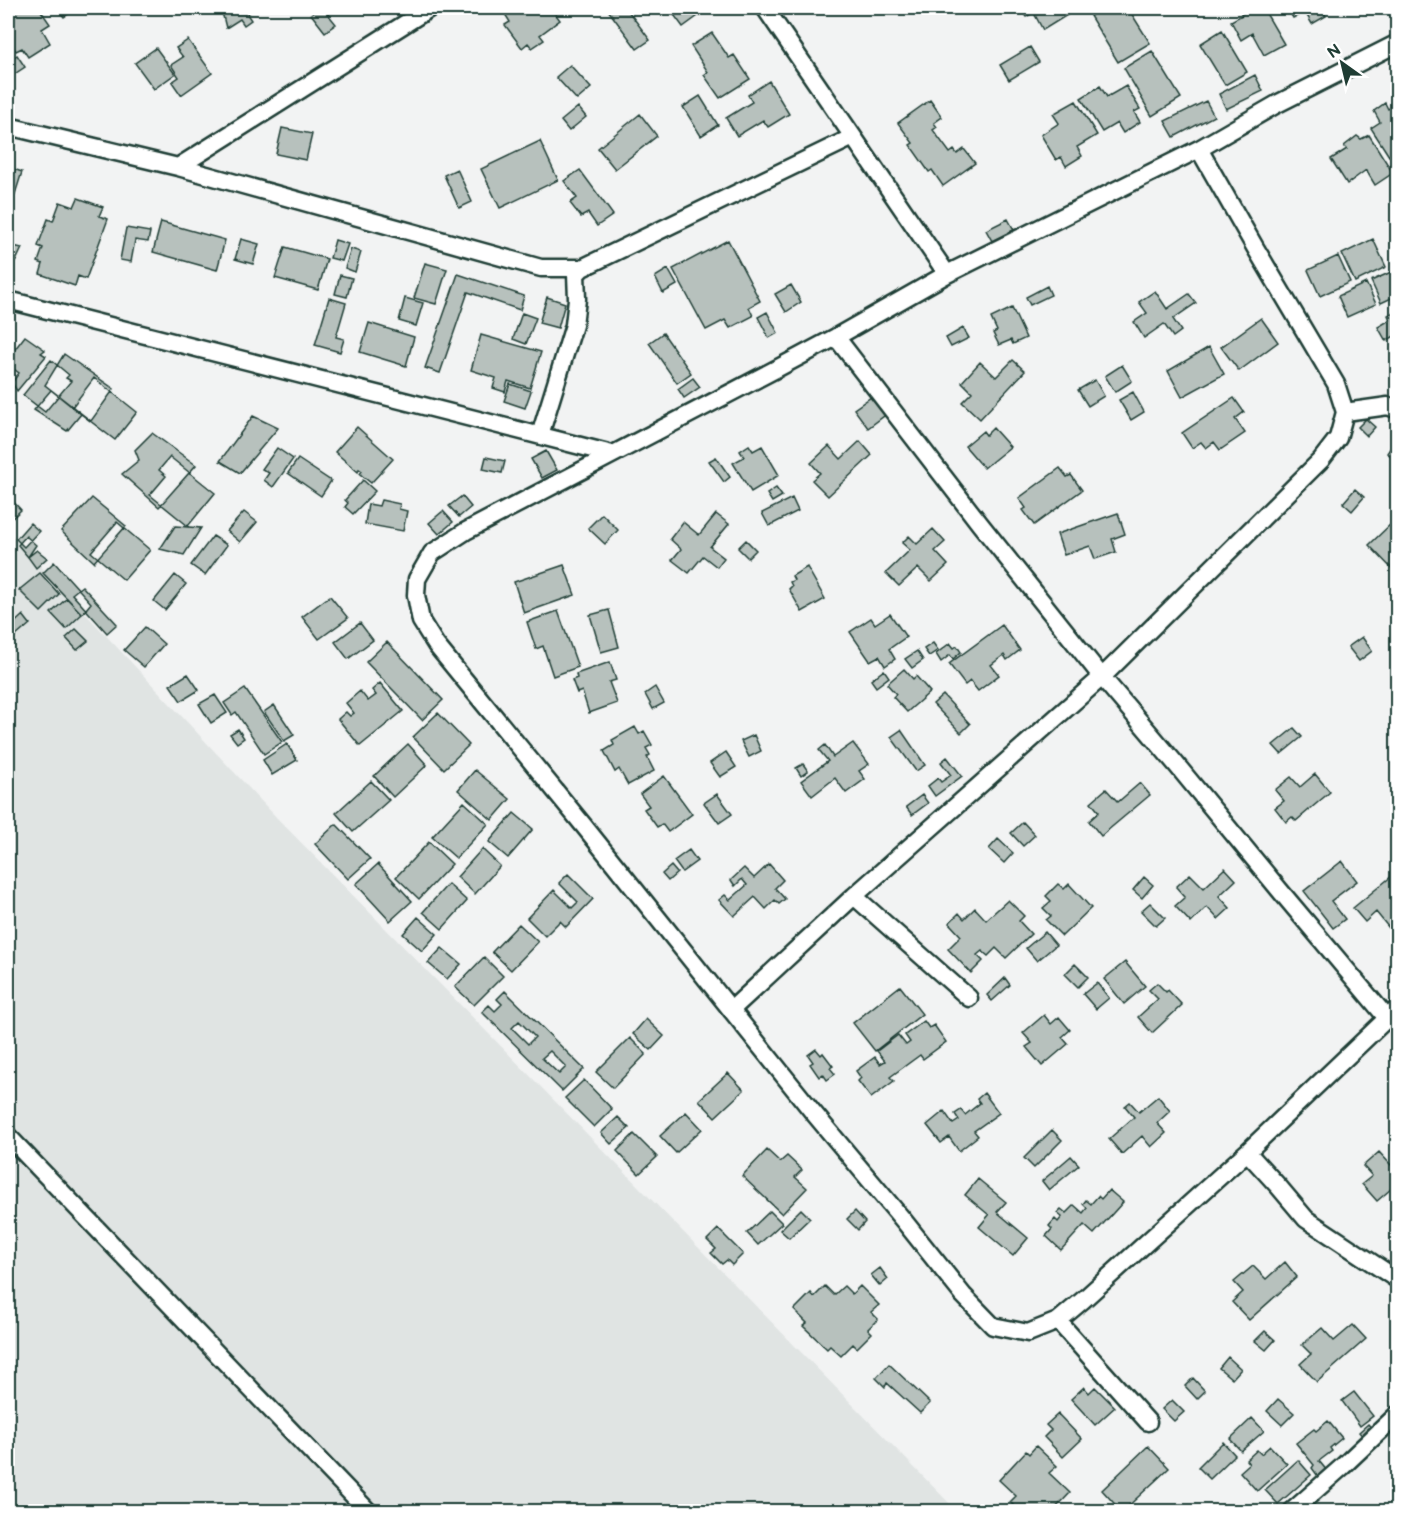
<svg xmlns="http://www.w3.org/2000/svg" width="1405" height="1519" font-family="'Balsamiq Sans',sans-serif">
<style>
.built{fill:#e0e4e3}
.building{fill:#b7c1bd;stroke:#1f3d34;stroke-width:1.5;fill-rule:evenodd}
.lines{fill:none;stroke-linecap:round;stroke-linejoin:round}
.minor-casing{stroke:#1f3d34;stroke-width:21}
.minor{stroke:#fff;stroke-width:16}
</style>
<rect width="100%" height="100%" fill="#f2f3f3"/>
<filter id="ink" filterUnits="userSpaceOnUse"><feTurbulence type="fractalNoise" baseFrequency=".0167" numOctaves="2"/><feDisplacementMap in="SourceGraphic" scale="12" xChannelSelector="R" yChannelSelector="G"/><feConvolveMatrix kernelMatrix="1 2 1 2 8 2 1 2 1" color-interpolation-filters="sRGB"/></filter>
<g filter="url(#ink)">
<path class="built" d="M8 531 278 819 957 1511H8Z"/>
<path class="building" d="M18 8H39L50 24 42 29 50 43 28 57 22 48 16 51 13 47 9 49 8 46V14Z
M57 8H77L64 17Z
M221 8H256L247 14 251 20 244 25 240 19 226 28Z
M318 8H323L336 24 325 32 311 14Z
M514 8H523L525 11 530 8H551L560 20 540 35 544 40 532 48 528 43 522 48 505 25 510 22 505 14Z
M612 8H626L650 40 637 49 608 10Z
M669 8H709L683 27Z
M1020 8H1041L1026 17Z
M1047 8H1069L1072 12 1043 30 1035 15Z
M1103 8H1128L1150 43 1118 62 1090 16Z
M1238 8H1263L1284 44 1264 55 1252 33 1241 40 1231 21 1242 15Z
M1287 8H1321L1326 16 1312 24 1305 12 1293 18Z
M1222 30 1247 72 1225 85 1200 44Z
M712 33 729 58 734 55 750 79 720 98 704 75 708 72 691 46Z
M188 40 212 73 181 95 172 82 179 77 171 65 183 57 176 48Z
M1030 47 1039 62 1009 80 1000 65Z
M156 48 175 74 154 89 135 63Z
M1152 51 1181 98 1152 116 1124 68Z
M17 55 25 67 13 75 8 66V61Z
M570 65 591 88 577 100 556 77Z
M1255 75 1263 91 1226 109 1219 94Z
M769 81 789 114 768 127 763 120 737 136 726 118 752 102 748 95Z
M1100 86 1107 97 1126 86 1140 109 1134 112 1140 122 1123 133 1117 123 1102 132 1081 98Z
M700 96 718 125 701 136 683 107Z
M930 100 942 117 934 123 937 127 933 130 950 153 954 150 957 154 964 149 975 163 943 186 932 170 929 172 910 145 913 143 898 123Z
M1076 101 1097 135 1077 147 1082 156 1066 166 1061 157 1056 160 1041 135 1059 123 1053 114Z
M1206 101 1214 116 1174 137 1165 121Z
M1385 103 1388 109 1395 105 1398 109V162L1392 153 1389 156 1371 128 1380 122 1374 111Z
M578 107 586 117 569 131 561 121Z
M640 114 657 136 615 169 598 148Z
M282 128 312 134 306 160 276 154Z
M1369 135 1393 173 1375 185 1366 170 1347 184 1331 159 1347 149 1344 146 1357 136 1361 139Z
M540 141 558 180 500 208 481 169Z
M8 167 22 172 9 213H8Z
M457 169 472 202 459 208 444 175Z
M580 170 613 215 597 226 588 213 581 217 570 203 577 198 564 181Z
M78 198 103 207 99 216 108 219 86 279 78 276 75 286 40 274 43 264 38 262 43 248 38 246 48 219 53 221 60 202 74 207Z
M1008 219 1014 230 992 241 986 230Z
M161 222 225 240 217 270 153 252Z
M126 228 150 232 148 242 135 240 131 262 120 260Z
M241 239 259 244 253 264 235 259Z
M1373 239 1386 267 1355 282 1342 254Z
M335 240 348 244 342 261 330 258Z
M728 240 760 301 749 307 753 316 730 328 725 320 706 330 673 269Z
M13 246 22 248 16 261 8 260Z
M285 247 327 259 318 290 275 278Z
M351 249 361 252 355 272 345 268Z
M1338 256 1350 282 1320 296 1308 270Z
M425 263 447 269 436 304 414 298Z
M668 269 677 285 663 293 655 277Z
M1398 269V295L1381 303 1371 281Z
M458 274 524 296 520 310 468 292 440 373 425 368Z
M340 275 352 278 347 297 335 294Z
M1366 283 1376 304 1347 317 1338 296Z
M791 285 801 302 786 312 775 294Z
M1047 286 1051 295 1030 305 1026 297Z
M1155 291 1167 309 1189 294 1196 303 1173 319 1181 331 1173 337 1164 324 1144 338 1134 322 1147 313 1139 302Z
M547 297 565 303 558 328 539 323Z
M329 298 346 303 336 337 344 339 340 352 315 345Z
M405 298 423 303 416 326 399 321Z
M1012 308 1026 338 1013 344 1011 340 999 345 993 333 997 331 991 318Z
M1398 310V334L1386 341 1378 327 1390 320 1388 315Z
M767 312 778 333 769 338 758 317Z
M522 313 536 318 526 344 513 339Z
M1261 318 1278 342 1239 371 1221 347Z
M369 323 414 337 406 366 360 352Z
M963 328 969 338 951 347 946 338Z
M663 333 691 373 677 383 649 343Z
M481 335 541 352 530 388 508 381 505 392 493 388 496 378 471 370Z
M25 336 45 350 41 353 46 356 17 391 8 377V358Z
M1209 347 1224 374 1182 397 1168 371Z
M64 354 114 389 91 421 45 385Z
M51 360 69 375 66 378 71 381 45 412 23 395Z
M1013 360 1025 371 980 419 962 402 972 392 962 382 980 362 996 377Z
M8 365 19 373 8 388Z
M1122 365 1132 381 1115 392 1105 376Z
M94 378 137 412 115 440 72 407Z
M693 378 700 387 684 398 678 389Z
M1095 380 1104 396 1088 406 1078 390Z
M510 384 531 391 525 408 504 401Z
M51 390 81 414 67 431 34 410Z
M1133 392 1144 412 1131 420 1119 400Z
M874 395 888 413 868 428 854 409Z
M1234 398 1244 412 1235 419 1245 433 1220 450 1214 442 1206 448 1201 442 1192 448 1182 433Z
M253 416 278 428 240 473 220 461Z
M1366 419 1375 427 1367 436 1358 427Z
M357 427 393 459 371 483 360 474 362 471 359 469 358 472 335 452Z
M993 428 1010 447 984 468 965 446 983 431 986 435Z
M152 433 196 465 159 507 122 474 139 460 135 450Z
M860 441 872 455 828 496 812 480 820 473 811 463 829 446 841 459Z
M1393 444 1398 447V453L1394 458 1387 453Z
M749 445 753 451 762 446 779 475 751 492 733 463 744 457 740 451Z
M277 448 293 459 273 487 264 480 269 473 262 469Z
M546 451 557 470 542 478 531 459Z
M170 457 215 493 188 526 150 495 166 476 159 470Z
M486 457 505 461 502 473 483 469Z
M716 457 730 477 724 482 709 461Z
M298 459 331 481 321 496 288 473Z
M1060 468 1067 477 1071 475 1082 490 1034 525 1023 510 1026 508 1019 498Z
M363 480 375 491 353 514 345 507 348 503 345 500Z
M776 488 782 496 772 502 767 494Z
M1355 489 1364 497 1352 511 1343 503Z
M8 496 21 510 8 522Z
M462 496 471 507 459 517 449 506Z
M92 498 126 526 94 562 61 531Z
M792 498 798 511 769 526 762 513Z
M381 500 400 504 399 509 407 511 403 531 365 524 368 504 379 506Z
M443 511 453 522 439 534 429 523Z
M244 512 257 522 240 542 227 531Z
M1118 513 1125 534 1112 539 1116 552 1095 559 1090 546 1064 555 1057 534Z
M602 514 618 530 605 544 588 528Z
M716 514 729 524 710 547 724 558 717 567 703 556 689 573 672 560 681 549 670 539 683 522 699 535Z
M117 522 150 550 124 580 91 552Z
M1393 522 1398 527V567L1394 571 1369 545Z
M30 523 39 531 24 547 16 539Z
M175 526 201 528 184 555 160 549Z
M933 529 945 542 935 551 948 565 931 581 918 568 899 586 886 573 910 550 902 543 909 536 917 544Z
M26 536 36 545 28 557 18 545Z
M213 536 227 545 205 575 191 565Z
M746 540 756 550 748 558 738 548Z
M37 550 47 558 36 568 28 557Z
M54 562 91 603 82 614 43 573Z
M564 565 575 595 524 613 514 582Z
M807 567 825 599 802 612 789 589 792 586 790 582 794 580 792 576Z
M40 573 59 594 41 612 19 590Z
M175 575 186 584 165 610 154 601Z
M82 586 117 624 107 633 72 594Z
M330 596 348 618 319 639 302 617Z
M67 598 82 614 66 629 51 613Z
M609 610 619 647 601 652 590 615Z
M558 611 578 667 553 676 543 646 536 649 527 622Z
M890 614 906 637 889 649 895 659 885 666 879 656 870 661 850 632 871 618 875 624Z
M23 615 30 624 16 636 9 628Z
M360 623 373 640 348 659 335 642Z
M1002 625 1020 650 1007 660 1004 655 991 665 999 675 978 691 970 681 965 685 949 664Z
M145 627 164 644 144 667 124 650Z
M76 629 88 641 77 650 66 638Z
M1362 637 1372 651 1359 661 1348 647Z
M387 642 443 700 422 720 366 662Z
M933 643 938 650 929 656 924 649Z
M950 643 954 648 957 646 961 652 953 659 950 655 941 662 936 654Z
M917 651 923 660 912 668 905 659Z
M610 662 616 680 609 682 617 703 589 713 582 691 577 693 572 680 577 678 576 674Z
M904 669 913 679 916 676 930 692 907 712 893 697 896 694 887 684Z
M884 670 889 677 876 687 871 680Z
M188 674 199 690 181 701 170 685Z
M380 683 403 711 360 746 338 719 346 712 350 716 354 713 346 703 360 691 368 701 376 695 372 690Z
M655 687 664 703 653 709 645 694Z
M245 689 282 742 264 754 236 712 232 715 224 703Z
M215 695 227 713 211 723 199 704Z
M943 695 970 724 961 733 933 704Z
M274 705 294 735 284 741 264 712Z
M438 713 469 745 444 769 413 737Z
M635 727 639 734 644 731 652 745 646 748 650 755 647 757 654 771 628 785 619 769 615 772 604 751 614 745 612 740Z
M1294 728 1302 737 1281 754 1273 745Z
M238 729 244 738 237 743 230 734Z
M901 730 925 765 916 771 891 737Z
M754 735 761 751 749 757 741 741Z
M853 743 869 764 859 771 865 779 846 793 835 778 812 796 801 781 828 761 819 750 825 745 833 757Z
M287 744 297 760 272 775 263 760Z
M408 744 427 765 393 797 374 776Z
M726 752 736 767 720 777 710 763Z
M947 757 962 776 935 796 928 786 938 778 941 782 951 775 941 762Z
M803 764 808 771 801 776 796 768Z
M475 770 510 799 492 820 458 790Z
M1315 774 1330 792 1296 821 1292 817 1286 822 1275 808 1284 801 1275 790 1291 777 1300 787Z
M664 776 692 814 668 832 662 824 657 827 644 809 649 806 640 794Z
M371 781 389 800 353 832 336 813Z
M1140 783 1150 795 1101 836 1089 821 1099 812 1091 802 1106 789 1118 802Z
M717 794 732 814 719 823 704 803Z
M922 795 928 803 912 815 906 807Z
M464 802 488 824 456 858 432 837Z
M514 813 533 829 508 858 489 842Z
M1023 822 1035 835 1023 846 1011 833Z
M336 824 370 859 348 879 315 844Z
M998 839 1013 853 1004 863 989 849Z
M429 842 452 864 419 899 396 877Z
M482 849 500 866 475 894 457 877Z
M689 850 697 861 682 872 674 861Z
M1342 861 1357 881 1331 901 1345 919 1333 928 1304 891Z
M378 864 412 901 390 921 356 884Z
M769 864 783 880 775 888 785 899 779 904 775 900 766 909 755 897 734 916 719 900 725 895 730 900 747 885 742 879 735 886 731 880 744 868 754 878Z
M671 866 677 873 668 881 662 874Z
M1225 868 1236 880 1219 896 1230 908 1218 919 1207 907 1191 923 1175 906 1185 897 1176 887 1190 874 1204 888Z
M1398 871V921L1389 928 1376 912 1365 922 1353 908Z
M568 874 593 899 566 927 560 921 545 936 527 918 554 890 572 908 578 902 559 883Z
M1144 877 1153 885 1142 898 1133 890Z
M448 884 467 901 442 929 423 912Z
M1058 884 1064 889 1069 884 1091 908 1062 936 1046 920 1051 916 1043 908 1051 901 1046 896Z
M1008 900 1024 916 1019 921 1031 934 1006 958 996 948 988 956 982 951 977 955 983 961 971 973 948 949 961 936 949 923 959 913 964 919 975 908 986 920Z
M1150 903 1165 918 1156 926 1141 911Z
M418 917 437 934 422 951 403 934Z
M519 924 538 942 511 970 492 952Z
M1045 932 1056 945 1037 961 1026 948Z
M442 948 461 964 447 979 428 963Z
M484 957 503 976 474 1005 455 987Z
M1125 962 1145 986 1124 1004 1104 979Z
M1075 964 1088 977 1078 987 1065 974Z
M1005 978 1010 985 992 1001 987 995Z
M1097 983 1109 998 1096 1009 1083 994Z
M1157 983 1166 992 1168 990 1182 1005 1152 1033 1138 1017 1158 999 1149 990Z
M900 986 922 1014 875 1051 853 1023Z
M505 991 584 1069 562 1091 482 1012 489 1005 495 1011 502 1004 497 999ZM519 1021 535 1037 528 1044 512 1028ZM550 1051 566 1067 559 1074 542 1058Z
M1044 1015 1051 1024 1059 1017 1070 1030 1062 1037 1068 1044 1042 1066 1026 1047 1032 1043 1023 1033Z
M646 1019 664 1036 651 1050 633 1034Z
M924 1021 929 1028 934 1025 946 1042 923 1059 920 1055 890 1077 894 1081 871 1098 858 1081 861 1078 856 1071 875 1057 880 1064 885 1061 877 1051 898 1035 906 1045 910 1042 905 1035Z
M630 1038 646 1054 613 1088 596 1072Z
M816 1049 821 1055 823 1053 833 1066 830 1068 835 1074 827 1080 823 1074 819 1077 810 1064 813 1062 808 1055Z
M728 1073 744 1090 715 1117 699 1100Z
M584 1080 612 1109 594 1127 565 1098Z
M984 1093 999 1113 974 1131 978 1136 959 1151 949 1137 941 1143 927 1125 944 1111 953 1124 959 1120 955 1114 961 1110 965 1115 980 1103 977 1099Z
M1158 1096 1170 1111 1157 1123 1166 1133 1151 1147 1142 1136 1122 1154 1109 1139 1134 1117 1125 1106 1130 1102 1139 1112Z
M686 1112 702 1129 676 1153 660 1136Z
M618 1117 629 1128 611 1144 601 1133Z
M1052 1130 1062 1140 1034 1168 1024 1158Z
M634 1134 657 1157 639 1174 617 1151Z
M767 1150 780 1162 787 1156 802 1170 795 1177 807 1188 782 1214 742 1176Z
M1379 1152 1391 1165 1398 1159V1183L1377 1201 1362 1184 1372 1176 1363 1166Z
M1071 1156 1079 1165 1049 1190 1042 1181Z
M978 1179 1006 1202 997 1212 1028 1238 1013 1256 979 1227 989 1215 965 1195Z
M1109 1190 1123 1202 1094 1234 1084 1225 1061 1250 1046 1236 1052 1229 1049 1226 1055 1219 1058 1222 1062 1217 1057 1213 1061 1209 1066 1213 1074 1205 1083 1213 1087 1208 1083 1204 1086 1200 1091 1204 1098 1196 1101 1199Z
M801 1209 810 1218 789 1238 780 1230Z
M770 1211 782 1223 758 1245 747 1233Z
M855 1211 865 1222 858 1230 847 1219Z
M718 1229 743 1254 732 1265 727 1260 722 1264 711 1253 716 1249 707 1240Z
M1285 1262 1297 1277 1249 1320 1232 1302 1243 1292 1234 1282 1253 1266 1266 1279Z
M880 1268 888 1279 880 1286 871 1275Z
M825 1286 834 1295 844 1286 852 1294 860 1286 879 1305 871 1312 878 1319 868 1329 872 1333 857 1348 853 1344 841 1356 830 1346 827 1349 803 1326 807 1323 794 1310 811 1293 814 1297Z
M1353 1325 1366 1339 1317 1382 1300 1364 1311 1354 1302 1345 1322 1328 1334 1341Z
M1265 1331 1275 1340 1266 1350 1255 1341Z
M1228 1357 1241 1369 1232 1379 1219 1368Z
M889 1364 930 1403 920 1413 887 1383 885 1387 876 1378Z
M1193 1378 1205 1391 1197 1399 1185 1386Z
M1084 1387 1089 1393 1095 1387 1115 1407 1095 1425 1071 1399Z
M1354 1392 1373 1416 1360 1426 1342 1401Z
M1278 1399 1294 1413 1282 1425 1267 1411Z
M1172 1400 1184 1412 1174 1421 1162 1409Z
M1058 1414 1082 1439 1063 1457 1044 1437 1051 1430 1046 1425Z
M1252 1418 1264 1431 1241 1451 1230 1439Z
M1328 1421 1342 1438 1330 1448 1332 1451 1319 1461 1328 1472 1320 1479 1312 1468 1314 1465 1296 1443 1314 1429 1316 1431Z
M1368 1424 1374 1431 1365 1439 1359 1432Z
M1223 1442 1235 1455 1210 1479 1198 1467Z
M1036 1446 1057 1466 1049 1473 1070 1493 1052 1512H1032L1031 1510 1029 1512H1020L1010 1502 1016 1496 999 1480 1026 1451 1029 1454Z
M1148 1446 1169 1468 1122 1512 1102 1490Z
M1270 1446 1287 1464 1257 1491 1240 1472 1249 1464 1246 1460 1257 1450 1261 1454Z
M1298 1460 1311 1475 1278 1504 1265 1490Z"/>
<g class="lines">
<g class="minor-casing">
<path id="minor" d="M765 8 947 274
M1398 43 1277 104 1199 149 947 274 836 337 778 368 466 531 432 553 417 579 416 595 421 621 436 645 584 826 812 1111 904 1221 963 1295 993 1326 1028 1333 1058 1321 1083 1300 1247 1152 1398 1008
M8 126 178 167 541 268H582L853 137
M178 167 430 8
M8 300 612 454
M836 337 980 524 1102 677 1175 763 1282 893 1387 1018
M1345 412 1388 406 1398 410
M540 435 574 325 577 299 576 274 582 268
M854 896 969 998
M731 1010 854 896 1102 677 1321 460 1338 438 1345 412 1336 384 1256 249 1199 149
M8 1136 369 1512
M1247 1152 1279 1187 1306 1219 1398 1280
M1058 1321 1148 1422
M1291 1512 1342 1467 1398 1414"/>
</g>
<use href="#minor" class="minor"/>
</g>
</g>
<rect width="1405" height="1519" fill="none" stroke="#fff" stroke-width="30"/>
<rect x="15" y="15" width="1375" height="1489" fill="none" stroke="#1f3d34" stroke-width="2" filter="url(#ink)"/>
<g transform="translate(1342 63) rotate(326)" stroke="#ffffff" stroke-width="4.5" paint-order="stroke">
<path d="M0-4.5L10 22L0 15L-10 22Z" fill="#1f3d34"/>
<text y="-9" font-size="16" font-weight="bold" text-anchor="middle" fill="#1f3d34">N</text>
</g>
</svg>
